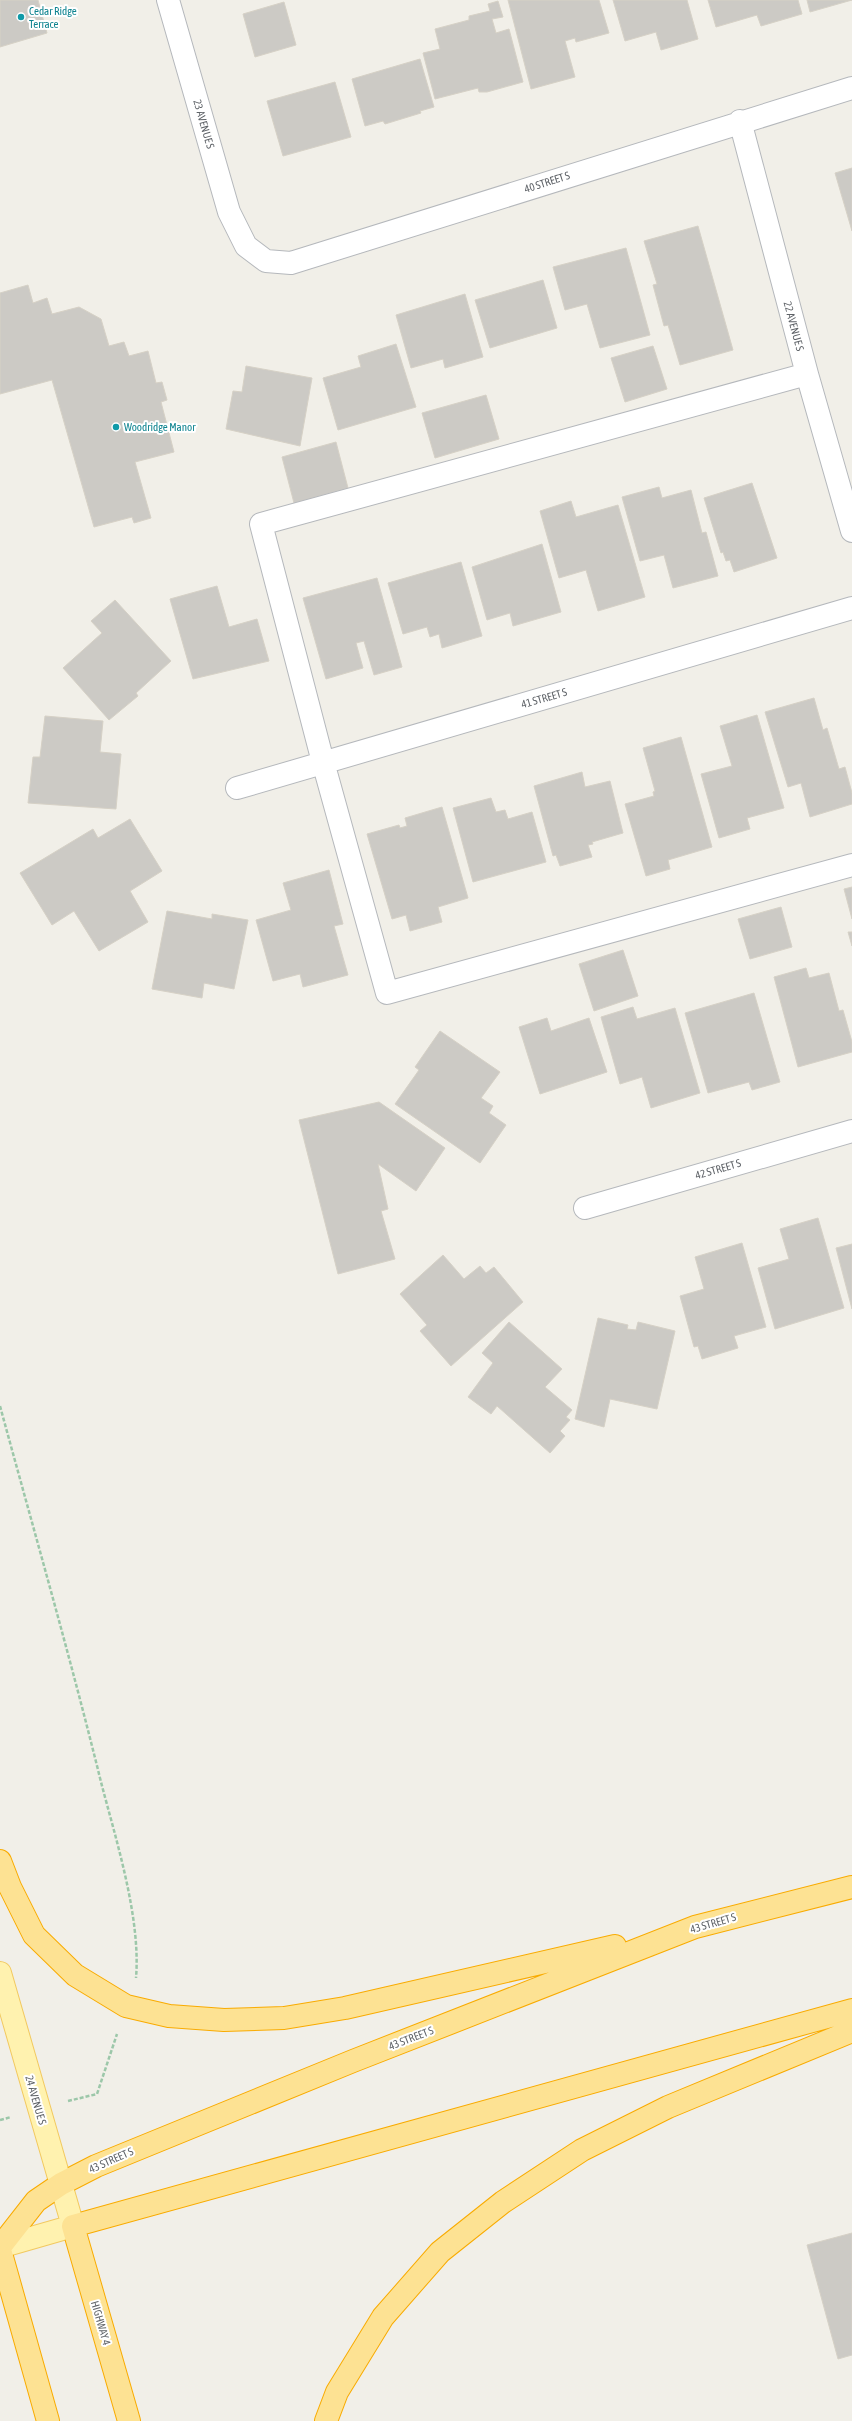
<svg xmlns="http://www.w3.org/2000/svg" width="852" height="2421" font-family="'Asap Condensed',sans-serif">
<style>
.building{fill:#cccac5;stroke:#d6d1c6}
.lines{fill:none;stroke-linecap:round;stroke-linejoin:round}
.minor-casing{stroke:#b5b8bc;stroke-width:24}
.major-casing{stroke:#f2c960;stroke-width:24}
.highway-casing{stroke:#f9ab00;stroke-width:24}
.path{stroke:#9cc7a9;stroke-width:2.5;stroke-dasharray:4 2;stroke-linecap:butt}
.minor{stroke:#fff;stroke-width:22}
.major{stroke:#fff2af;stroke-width:22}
.highway{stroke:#fde293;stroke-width:22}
.culture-dot{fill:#0f9aa8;stroke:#fff;stroke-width:1.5}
.labels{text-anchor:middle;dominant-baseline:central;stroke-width:4;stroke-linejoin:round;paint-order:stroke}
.culture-label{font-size:11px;fill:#0d838f;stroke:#fff;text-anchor:start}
.street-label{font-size:11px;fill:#5f6368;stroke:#fff}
</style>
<rect width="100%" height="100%" fill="#f1efe8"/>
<path class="building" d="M0 0H38L47 33 0 47Z
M508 0H599L609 33 576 42 575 38 565 41 575 77 531 89Z
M613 0H687L698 39 661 50 656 32 625 41Z
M708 0H798L802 14 761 26 757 15 716 27Z
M807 0H852L810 12Z
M498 1 503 17 492 19 496 33 509 29 523 82 487 92H479L478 88 435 99 423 53 440 49 435 29 469 20V16L490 11 488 4Z
M284 2 296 45 255 57 243 14Z
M420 59 434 107 420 111 421 113 385 124 383 121 365 126 352 79Z
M335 82 351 137 283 156 267 101Z
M852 168V231L835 173Z
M698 226 733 350 680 365 668 325 664 326 653 285 657 284 644 241Z
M626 248 650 335 600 348 587 304 565 310 553 267Z
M543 280 557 328 490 348 475 300Z
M28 285 33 303 47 298 52 314 79 307 101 319 109 346 124 342 129 356 148 351 156 383 162 382 167 400 161 402 174 452 135 462 151 518 134 523 132 517 94 527 52 380 0 394V293Z
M465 294 483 357 445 368 443 359 411 368 396 315Z
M396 344 416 407 338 430 323 378 361 367 358 356Z
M653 346 667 389 625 402 611 358Z
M246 366 312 378 300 446 226 429 233 391 242 392Z
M486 395 499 439 435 458 422 413Z
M336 442 348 488 294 503 282 457Z
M752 483 777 558 734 572 730 560 726 561 723 552 721 553 704 498Z
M659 487 662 498 691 490 702 533 706 532 718 576 673 588 664 555 640 561 622 497Z
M571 501 576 517 618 505 645 597 598 611 586 570 559 578 540 511Z
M542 544 561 612 513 626 510 613 487 620 472 567Z
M461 562 482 636 442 648 439 634 430 637 427 627 403 634 388 583Z
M377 578 402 667 374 675 364 641 356 643 363 668 326 679 303 598Z
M217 586 229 627 257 619 269 661 193 679 170 599Z
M115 600 171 661 136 693 138 696 109 720 63 668 102 633 91 621Z
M814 698 823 730 827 728 839 769 845 767 852 793V804L810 817 801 783 788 787 765 712Z
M757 715 784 808 747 818 750 829 719 838 701 774 732 766 720 726Z
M45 716 103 721 100 752 121 754 116 809 28 803 33 757H40Z
M681 737 712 847 668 860 670 869 646 876 625 804 654 796 653 792 655 791 643 748Z
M582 772 585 787 610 781 623 833 592 842 593 844 588 845 592 857 560 866 556 855 553 856 534 786Z
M491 798 496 812 505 810 508 819 532 812 546 862 473 882 453 808Z
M442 807 468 898 438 907 442 922 410 931 406 915 392 919 367 834 399 825 400 828 407 826 405 818Z
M130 819 162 871 130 891 148 922 99 951 74 911 52 925 20 873 93 829 98 838Z
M329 870 343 924 334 926 348 975 303 987 300 974 273 981 256 920 291 910 283 883Z
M852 887V919L844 889Z
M781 907 792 947 750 959 738 919Z
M167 911 212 919V914L248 920 234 989 204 983 202 998 152 989Z
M848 932H852V946Z
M623 950 638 996 594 1011 579 964Z
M806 968 809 978 829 973 839 1011 843 1010 852 1042V1052L798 1067 774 977Z
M754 993 780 1082 752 1090 749 1082 708 1093 685 1013Z
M633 1007 637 1019 675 1008 700 1093 651 1108 642 1077 620 1084 601 1017Z
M547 1018 551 1031 589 1018 607 1072 540 1094 519 1027Z
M440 1031 500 1072 481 1098 493 1106 489 1113 506 1125 480 1163 395 1104 419 1070 415 1067Z
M379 1102 445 1148 416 1191 378 1164 388 1209 381 1211 395 1259 338 1274 299 1120Z
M818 1218 844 1308 775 1329 758 1268 789 1259 780 1229Z
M742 1243 766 1327 734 1336 738 1348 702 1359 698 1346 694 1347 680 1296 704 1289 695 1257Z
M852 1244V1309L836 1248Z
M443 1255 464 1279 480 1266 486 1273 494 1267 523 1302 451 1366 420 1331 427 1325 400 1294Z
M598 1318 628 1325 627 1329 636 1330 638 1322 675 1331 657 1409 610 1399 604 1427 575 1419Z
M509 1322 562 1369 545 1387 572 1410 566 1417 570 1420 560 1431 565 1436 550 1453 497 1406 491 1414 468 1397 493 1363 482 1353Z
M852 2233V2355L838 2359 807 2245Z"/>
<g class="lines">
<g class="minor-casing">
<path id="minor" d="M168 0 229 212 246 246 266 261 291 263 852 88
M740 121 807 374 852 531
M807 374 261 524 323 762 387 993 852 865
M237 788 852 608
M585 1208 852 1131"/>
</g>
<g class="major-casing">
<path id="major" d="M0 1973 73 2226 0 2247"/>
</g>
<g class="highway-casing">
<path id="highway" d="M0 1861 10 1887 34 1935 75 1975 126 2006 169 2016 224 2020 284 2018 345 2008 615 1946
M0 2247 36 2201 61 2184 96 2166 353 2061 695 1927 852 1887
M0 2250 48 2421
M129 2421 73 2226 852 2010
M326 2421 337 2392 383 2317 440 2252 503 2202 582 2150 668 2107 852 2031"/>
</g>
<path class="path" d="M0 1406C34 1531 70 1656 101 1782 116 1840 141 1918 136 1978
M68 2101 97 2094 117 2034
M0 2120 11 2117"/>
<use href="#minor" class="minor"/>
<use href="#major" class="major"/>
<use href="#highway" class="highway"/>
</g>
<g class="culture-dot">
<circle cx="21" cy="17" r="4"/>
<circle cx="116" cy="427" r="4"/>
</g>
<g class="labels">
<g class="culture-label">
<text x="29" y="11">Cedar Ridge<tspan x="29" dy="13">Terrace</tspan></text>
<text x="124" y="427">Woodridge Manor</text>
</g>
<g class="street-label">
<text transform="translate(204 124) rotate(74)">23 AVENUE S</text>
<text transform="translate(547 182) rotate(-18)">40 STREET S</text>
<text transform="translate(794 326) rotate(75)">22 AVENUE S</text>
<text transform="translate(544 698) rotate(-16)">41 STREET S</text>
<text transform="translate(718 1169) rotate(-16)">42 STREET S</text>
<text transform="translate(713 1923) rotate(-16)">43 STREET S</text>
<text transform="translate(411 2038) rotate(-21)">43 STREET S</text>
<text transform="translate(36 2100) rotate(74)">24 AVENUE S</text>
<text transform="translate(111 2160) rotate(-24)">43 STREET S</text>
<text transform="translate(101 2323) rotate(74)">HIGHWAY 4</text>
</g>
</g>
</svg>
